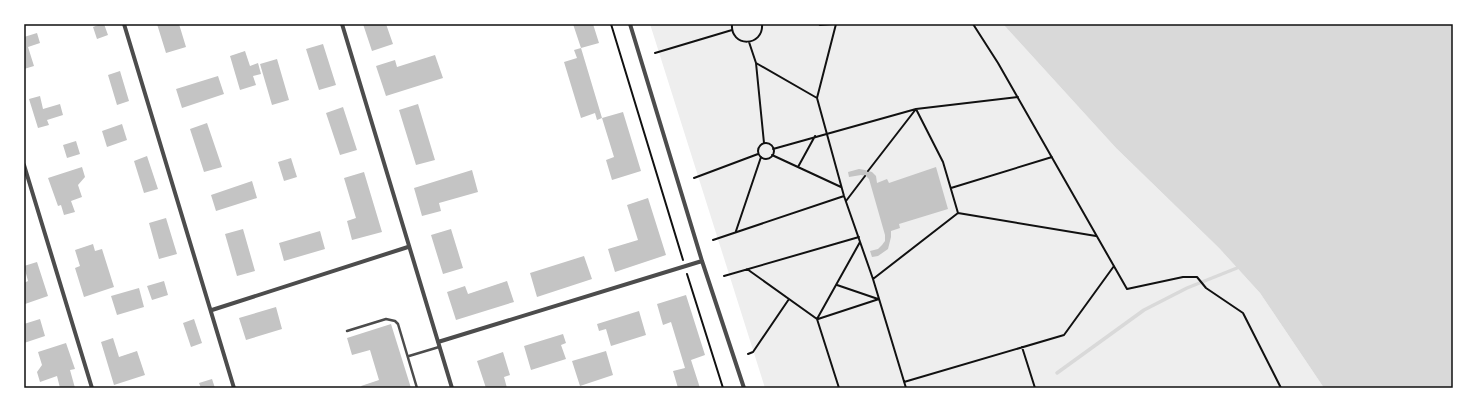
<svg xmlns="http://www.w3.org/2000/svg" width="1477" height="412" font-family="Roboto,sans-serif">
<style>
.green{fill:#eee}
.water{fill:#d9d9d9}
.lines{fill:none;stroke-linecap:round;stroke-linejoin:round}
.stream{stroke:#d9d9d9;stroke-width:3.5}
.building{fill:#c4c4c4}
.path{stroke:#111;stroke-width:2}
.service{stroke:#4c4c4c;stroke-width:2.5}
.minor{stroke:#4c4c4c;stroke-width:4}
.neatline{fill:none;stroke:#111;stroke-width:1.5}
</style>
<rect width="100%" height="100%" fill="#fff"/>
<path class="green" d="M650 24H1003L1116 148 1219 248 1260 293 1324 388H765Z"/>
<path class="water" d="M1003 24H1453V388H1324L1260 293 1219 248 1116 148Z"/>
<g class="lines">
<path class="stream" d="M1057 373 1144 310 1187 288 1237 268"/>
</g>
<path class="building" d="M101 24H104L108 35 97 39 93 27Z
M157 24H179L186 47 166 53Z
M363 24H386L393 44 372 51Z
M573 24H593L599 43 581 48Z
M37 33 40 43 28 47 34 66 24 69V37Z
M323 44 336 85 319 90 306 49Z
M581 48 602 118 597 120 595 113 581 118 564 62 577 58 574 50Z
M245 51 250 66 258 63 261 74 253 76 256 85 240 90 230 56Z
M435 55 443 78 386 96 376 66 395 60 397 67Z
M277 59 289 100 272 105 260 64Z
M120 71 129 101 117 105 108 75Z
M218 76 224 94 182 108 176 89Z
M40 96 43 109 60 104 63 115 47 120 49 125 38 128 29 99Z
M418 104 435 160 416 165 399 110Z
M343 107 357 150 340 155 326 113Z
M623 112 641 171 612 180 606 160 614 157 602 118Z
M207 123 222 167 204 172 190 129Z
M122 124 127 140 107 147 102 131Z
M76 141 80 154 67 158 63 145Z
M147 156 158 189 144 193 134 161Z
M291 158 297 177 284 181 278 162Z
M82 167 85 177 78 185 82 197 71 201 75 212 64 215 61 205 58 206 48 178Z
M936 167 948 209 899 224 900 228 891 231V237L888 249 878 256 872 257 870 251 878 249 882 245 885 241V235L869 179 866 176 861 175 849 177 848 172 859 169 865 170 872 172 876 176 877 183 887 179 889 183Z
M472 170 478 192 439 203 441 211 422 216 414 188Z
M364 172 382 232 352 240 347 221 356 218 344 178Z
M252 181 257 198 216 211 211 195Z
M648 198 666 255 615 272 608 249 638 240 627 205Z
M166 218 177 254 159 259 149 223Z
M243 229 255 271 237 276 225 234Z
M451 229 463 268 443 274 431 235Z
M320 231 325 249 284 261 279 243Z
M93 244 95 251 102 249 114 287 84 297 75 268 80 266 75 250Z
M584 256 592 279 537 297 530 273Z
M37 262 48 296 25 304 24 283 28 281 24 266Z
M164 281 168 295 152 300 147 286Z
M507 281 514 302 456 320 447 292 465 286 468 294Z
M139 288 144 307 117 315 111 296Z
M686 295 705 355 691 360 700 388H678L673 371 685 368 671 322 663 325 657 304Z
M276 307 282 329 246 340 239 318Z
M639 311 646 335 611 346 606 329 599 331 597 324Z
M40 319 45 336 24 343V324Z
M194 319 202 343 191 347 183 323Z
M391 324 411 388H362L361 386 379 380 370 350 352 355 347 338Z
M563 334 566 343 561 345 566 359 531 370 524 346Z
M113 338 119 357 137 351 145 375 114 385 101 342Z
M66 343 75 369 70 370 75 388H60L57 376 40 382 37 372 42 365 38 352Z
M606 351 613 375 580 386 572 361Z
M503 352 510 375 504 377 507 388H486L477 361Z
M212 379 215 388H201L199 383Z"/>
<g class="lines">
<path class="path" d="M611 24 683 260
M732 24C730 48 764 47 762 24
M819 24 820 25 832 24
M973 24 998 63 1127 289 1183 277H1197L1206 288 1243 313 1281 388
M749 42 756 63 764 143
M655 53 732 30
M756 63 817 98 844 196 873 279 906 388
M817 98 836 24
M758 151a8 8 0 1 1 16 0a8 8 0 1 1-16 0Z
M773 149 916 109 1018 97
M772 155 841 187
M798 167 815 136
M868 171 916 109 943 162 958 213
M694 178 758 154
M951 188 1052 157
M846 201 865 176
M736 231 761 157
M713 240 844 196
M747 269 817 319 839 388
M687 274 723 388
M724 276 859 237
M873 279 958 213 1096 236
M837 285 878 299
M817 319 860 242
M818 319 879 299
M1022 347 1035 388
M748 354 753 352 789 299
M904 382 1064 335 1114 266"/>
<path class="service" d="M347 331 386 319 395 321 398 324 417 388
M409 356 439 347"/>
<path class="minor" d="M124 24 234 388
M342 24 452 388
M630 24 702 261 744 388
M24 165 92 388
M212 310 408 247
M438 342 702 261"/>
</g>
<rect width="1477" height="412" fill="none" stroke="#ffffff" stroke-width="50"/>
<rect x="25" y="25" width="1427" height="362" class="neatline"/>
</svg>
